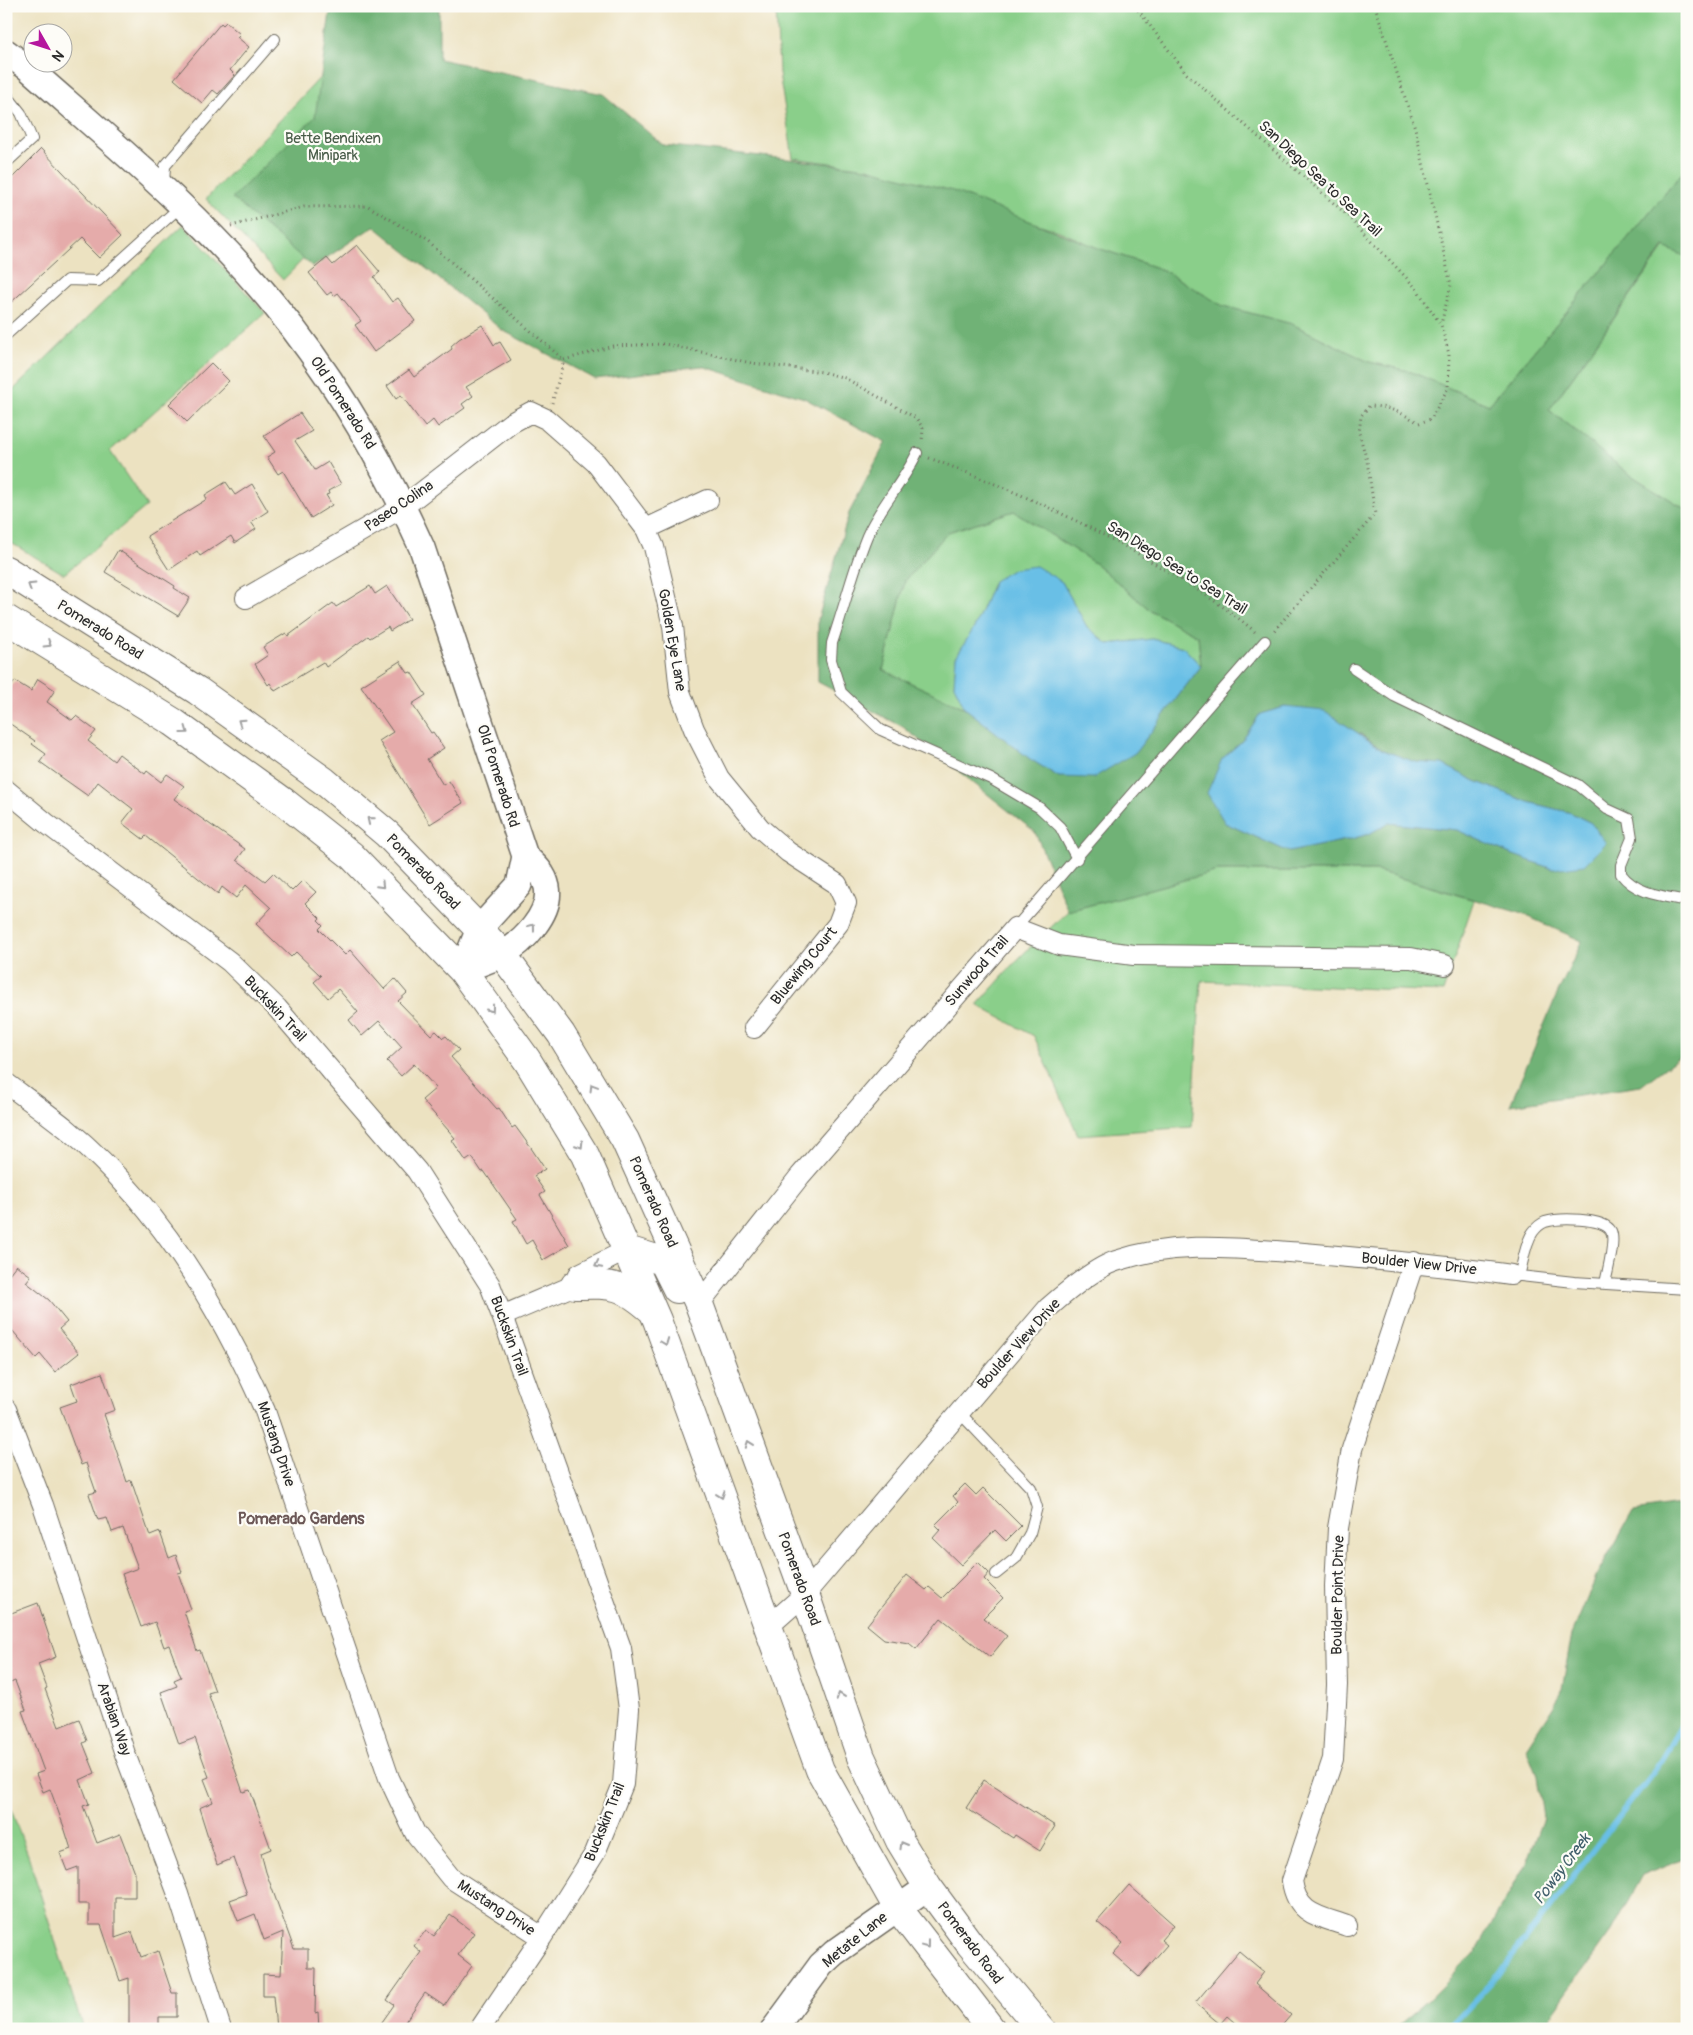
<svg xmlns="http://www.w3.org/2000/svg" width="1693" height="2035" font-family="Pangolin,sans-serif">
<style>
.green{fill:#8acf8a;stroke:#5a7d5a}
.forest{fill:#6fb276;stroke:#4d6e50;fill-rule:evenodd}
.water{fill:#69bfe6;stroke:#4a7588}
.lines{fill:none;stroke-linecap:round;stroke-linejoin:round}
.stream{stroke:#69bfe6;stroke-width:5.5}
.building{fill:#e5abaa}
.service-casing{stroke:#6f6b60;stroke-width:12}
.minor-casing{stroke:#6f6b60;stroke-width:22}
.tertiary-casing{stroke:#6f6b60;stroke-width:28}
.primary-casing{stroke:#6f6b60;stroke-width:30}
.path{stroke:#6f6b60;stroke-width:3;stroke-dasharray:1 4;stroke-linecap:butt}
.service{stroke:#fff;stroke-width:10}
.minor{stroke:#fff;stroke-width:20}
.tertiary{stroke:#fff;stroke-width:25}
.primary{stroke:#fff;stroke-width:28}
.oneway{stroke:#a0a0a0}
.labels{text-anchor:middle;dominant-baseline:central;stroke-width:4.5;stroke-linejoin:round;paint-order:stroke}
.park-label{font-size:15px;fill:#485c48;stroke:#fdfcf7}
.street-label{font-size:15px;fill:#2b2b2b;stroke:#fdfcf7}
.neighbourhood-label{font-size:16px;font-weight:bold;fill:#6c5857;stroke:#fdfcf7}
.water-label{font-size:16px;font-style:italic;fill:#415f6c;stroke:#fdfcf7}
</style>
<rect width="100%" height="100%" fill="#fdfcf7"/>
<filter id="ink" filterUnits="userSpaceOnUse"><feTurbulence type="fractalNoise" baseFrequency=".02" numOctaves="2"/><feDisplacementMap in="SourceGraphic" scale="10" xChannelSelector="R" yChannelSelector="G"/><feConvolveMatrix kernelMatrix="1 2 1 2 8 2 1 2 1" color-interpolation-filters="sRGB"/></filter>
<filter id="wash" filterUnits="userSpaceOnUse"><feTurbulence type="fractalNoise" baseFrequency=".0096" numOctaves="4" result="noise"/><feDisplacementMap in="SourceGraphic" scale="20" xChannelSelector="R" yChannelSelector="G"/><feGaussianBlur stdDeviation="1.12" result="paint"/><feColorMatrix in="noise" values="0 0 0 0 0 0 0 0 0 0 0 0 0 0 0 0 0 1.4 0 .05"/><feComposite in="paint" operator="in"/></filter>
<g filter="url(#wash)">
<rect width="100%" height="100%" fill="#ece2c1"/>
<path class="green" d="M776 6H1687V167L1489 405 1409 371 1369 362 1292 324 1223 306 1163 270 1098 248 1059 231 867 168 793 158 779 73Z
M343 53 410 149 283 280 206 199Z
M183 225 265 313 110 451 147 506 64 574 6 540V397Z
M1665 247 1687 257V510L1629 474 1549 410Z
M1014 511 1096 564 1150 610 1198 636 1201 666 1183 647 1152 639 1108 644 1087 627 1062 582 994 581 974 628 956 657 954 685 965 708 883 670 905 581 948 532Z
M1218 871H1377L1474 900 1443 992 1201 981 1192 1127 1078 1135 1034 1036 977 1005 1022 955 1068 911Z
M6 1796 28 1855 83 2029H6Z"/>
<path class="forest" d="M331 6H439V59L603 94 663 145 867 168 953 191 1098 248 1163 270 1223 306 1292 324 1369 362 1409 371 1489 405 1687 167V257L1664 247 1549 410 1629 474 1687 510V1051L1641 1086 1510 1105 1555 999 1582 941 1520 913 1377 871H1218L1068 911 1035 832 903 727 818 682V619L849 513 886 442 804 398 702 366 595 379 502 330 374 226 313 267 232 198 315 117ZM1014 511 1096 564 1150 610 1198 636 1201 666 1135 753 1059 777 1030 759 965 708 883 670 905 581 948 532ZM1285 707 1361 734 1383 750 1415 762 1442 764 1475 781 1528 802 1571 813 1591 823 1553 869 1508 853 1457 830 1388 823 1369 834 1351 839 1289 852 1225 823 1222 759 1242 741 1260 714Z
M1687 1504V1857L1642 1875 1611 1931 1541 2029H1394L1427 2001 1474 1954 1524 1868 1543 1818 1537 1776 1526 1748 1561 1694 1572 1634 1597 1575 1633 1512Z"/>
<path class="water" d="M1036 566 1062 582 1087 627 1108 644 1152 639 1183 647 1201 666 1135 753 1093 778 1059 777 1030 759 965 708 954 685 956 657 974 628 994 581 1014 569Z
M1285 707 1325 711 1383 750 1415 762 1442 764 1475 781 1528 802 1571 813 1591 823 1606 843 1584 865 1553 869 1508 853 1457 830 1388 823 1369 834 1351 839 1289 852 1225 823 1207 793 1222 759 1242 741 1260 714Z"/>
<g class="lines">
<path class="stream" d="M1447 2029 1499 1974 1655 1770 1687 1716"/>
</g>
<g id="blocks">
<path class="building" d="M226 22 240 34 237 37 249 47 230 70 235 75 218 94 213 90 202 103 174 79 221 23 223 25Z
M41 149 123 235 99 258 80 239 6 307V184Z
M357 245 380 272 374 277 392 302 398 298 415 321 374 352 355 325 361 321 338 293 334 296 331 292 327 295 309 273 327 258 333 265Z
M482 325 494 345 500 342 511 360 466 387 473 396 462 404 465 408 438 427 433 420 425 427 401 395 396 399 387 386 409 370 414 377 452 349 451 346 459 339Z
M211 363 229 381 187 422 169 404Z
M300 413 312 431 295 441 315 470 328 462 341 484 328 491 329 494 326 495 332 505 311 518 283 471 278 474 267 457 275 452 264 436Z
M226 482 235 495 252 484 268 511 251 522 256 529 235 543 231 536 200 556 197 551 169 570 147 536 207 499 205 495Z
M118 550 175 586 174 588 190 598 178 616 105 572Z
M370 586 375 594 387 586 409 619 390 631 388 627 370 638 368 636 326 667 323 662 275 691 270 683 268 685 255 664 268 655 263 647 286 633 288 636 333 603 336 607Z
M400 661 408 673 411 672 426 695 412 704 431 733 433 732 444 748 427 759 443 785 449 781 463 803 430 824 379 741 393 732 361 686Z
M38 679 55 690 47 702 72 720 76 716 96 731 88 741 114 761 119 754 145 774 147 771 161 782 167 774 184 786 174 799 245 849 237 860 265 881 273 873 292 891 303 880 316 892 305 903 320 918 318 920 323 925 319 929 345 955 350 950 384 989 395 979 407 993 398 1001 431 1035 436 1031 443 1038 446 1036 459 1050 451 1057 497 1109 499 1108 512 1128 515 1126 531 1148 545 1169 534 1176 545 1192 540 1195 569 1245 543 1260 532 1240 526 1244 513 1221 517 1219 484 1171 482 1172 472 1157 466 1161 452 1140 455 1138 422 1100 436 1088 414 1064 401 1076 387 1061 402 1047 379 1021 362 1036 349 1020 358 1012 338 989 328 998 314 982 321 976 296 952 291 957 256 924 271 908 246 885 236 898 222 887 218 894 146 836 143 839 122 823 133 809 98 782 88 796 40 762 46 754 32 744 35 741 6 721V694L15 681 31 691Z
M16 1265 31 1276 26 1282 49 1300 67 1322 59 1329 79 1353 55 1372 40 1354 36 1358 6 1323V1278Z
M102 1373 115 1410 104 1414 127 1482 131 1480 150 1536 160 1532 169 1558 176 1555 182 1572 178 1573 191 1609 184 1611 197 1651 200 1650 215 1691 208 1693 243 1792 250 1790 271 1849 261 1853 266 1872 294 1949H308V1968H316L315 2013 318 2012 319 2029H276L273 1996H263V1974L281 1975 283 1932 264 1940 255 1914 238 1921 230 1900 247 1894 234 1858 217 1865 199 1808 213 1802 204 1779 209 1777 195 1738 179 1744 161 1692 177 1686 174 1680 181 1677 169 1645 164 1647 155 1622 141 1627 122 1574 138 1568 123 1528 112 1532 107 1518 98 1520 89 1494 96 1492 86 1463 81 1465 60 1407 77 1401 71 1384Z
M965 1484 976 1495 983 1488 1021 1526 1006 1541 995 1530 961 1565 933 1538 940 1530 935 1525 958 1502 953 1496Z
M978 1562 989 1573 984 1579 1003 1598 983 1618 1007 1636 990 1657 941 1618 916 1649 909 1643 884 1639 867 1625 907 1575 926 1590 929 1587 942 1598Z
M38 1603 56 1657 38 1664 47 1688 45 1689 59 1727 79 1719 87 1741 83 1743 95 1773 80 1780 89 1804 83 1806 97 1843 120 1834 135 1873V1897H115V1938L132 1932 141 1957 158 1951 172 1993H177V2017H159V2029H129V1978L120 1981 101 1925H89V1904H78V1867L67 1871 60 1853 71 1849 64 1827 50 1789 43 1792 36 1774 44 1771 22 1711 26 1710 15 1681 6 1685V1615Z
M984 1780 1055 1826 1040 1851 1015 1835 1013 1838 966 1808Z
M1129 1885 1174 1925 1161 1940 1167 1945 1139 1977 1113 1954 1123 1943 1097 1922Z
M450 1915 474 1933 458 1955 472 1966 444 2006 425 1993 400 2029H377L394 2005 387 2000 421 1952 414 1946 426 1930 434 1936Z
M1239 1951 1264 1972 1255 1984 1291 2015 1279 2029H1242L1227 2016 1220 2024 1195 2003Z"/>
</g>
</g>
<g filter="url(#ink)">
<use href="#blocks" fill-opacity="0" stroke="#6f6b60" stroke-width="1"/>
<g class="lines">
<g class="service-casing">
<path id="service" d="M6 94 21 113 32 139 6 163
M164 185 165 166 275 39
M6 335 67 280 98 281 181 206
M917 453C903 483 880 506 867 536 853 570 844 608 832 643L831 660 841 692 881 730 991 779 1040 808 1060 827 1077 859
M1354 669 1394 696 1578 785 1607 809 1629 819 1632 838 1621 865V874C1636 894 1663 896 1687 901
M1015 928 1265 641
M1512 1275 1574 1282 1687 1289
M1519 1276C1523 1263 1525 1243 1533 1232 1536 1228 1540 1224 1545 1222 1558 1218 1603 1217 1611 1231 1616 1242 1607 1272 1605 1284
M959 1412 1031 1488 1037 1507 1030 1533 1016 1558 996 1574"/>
</g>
<g class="minor-casing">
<path id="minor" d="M646 529 708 500
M246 598 403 507 511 423 531 412 546 419 596 463 646 529 654 547 673 626 680 692 694 729 719 778 760 828 788 852 837 884 846 903 838 924 754 1028
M6 790 46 823 230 962 277 1008 417 1171 490 1285 502 1316 621 1648 629 1709 623 1784 595 1853 542 1937 480 2029
M6 1083C26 1098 47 1113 67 1129 157 1203 219 1305 265 1411L389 1778 415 1833 451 1878 542 1937
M699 1304 800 1176 1015 928 1059 945 1134 955 1411 958 1445 965
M502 1316 575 1285 579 1274 627 1250
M6 1409 43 1505 125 1754 178 1894 221 2029
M769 1626 805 1594 1048 1308C1065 1293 1094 1268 1116 1261 1178 1240 1240 1249 1304 1253 1373 1259 1442 1265 1511 1275
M1347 1926C1319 1916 1297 1915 1292 1881L1333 1759 1337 1685 1335 1586 1338 1528 1352 1449 1414 1262"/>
</g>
<g class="tertiary-casing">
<path id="tertiary" d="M6 52 28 68C114 144 204 218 276 307 336 380 383 462 422 548L525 856C535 865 544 873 547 887 552 913 523 943 502 954 490 961 475 965 462 970
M462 970 479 929 519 885 525 856
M774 2029 821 1965 834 1953 928 1887"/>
</g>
<g class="primary-casing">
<path id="primary" d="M6 570 198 691 324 781 387 834 479 929 502 954 561 1034 625 1140 699 1304 805 1594 861 1757 900 1841 928 1887 970 1944 1041 2029
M6 619 173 722 284 802 351 855 462 970 527 1060 585 1155 657 1320 820 1770 897 1907 991 2029
M627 1250 663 1261 677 1289
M575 1285C615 1284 622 1284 653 1311"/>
</g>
<path class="path" d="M1135 6 1187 74 1346 214 1416 288 1441 325 1449 354 1448 388 1431 419 1419 423C1402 413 1388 406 1369 406L1361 416 1359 433 1367 461 1375 514 1273 632
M1375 6 1415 128 1451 285 1441 324
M231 226 304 207 368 206 428 242 564 360
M564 360 613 346 665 344 751 363 823 372 845 378 916 418 923 428 922 442
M552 403 564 360
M929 458C1015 490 1097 527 1175 576 1203 593 1230 610 1255 632"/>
<use href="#service" class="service"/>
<use href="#minor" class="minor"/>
<use href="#tertiary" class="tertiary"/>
<use href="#primary" class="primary"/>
</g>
<defs><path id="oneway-chevron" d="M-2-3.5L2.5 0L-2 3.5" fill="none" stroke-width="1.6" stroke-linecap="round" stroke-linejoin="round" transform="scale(1.25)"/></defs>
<g class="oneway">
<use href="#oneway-chevron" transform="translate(31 586) rotate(-148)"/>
<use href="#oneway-chevron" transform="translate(48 644) rotate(32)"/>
<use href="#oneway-chevron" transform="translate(241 722) rotate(-145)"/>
<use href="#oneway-chevron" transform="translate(185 731) rotate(36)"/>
<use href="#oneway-chevron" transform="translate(370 820) rotate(-140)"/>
<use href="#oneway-chevron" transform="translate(381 885) rotate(45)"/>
<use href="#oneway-chevron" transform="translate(532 927) rotate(-53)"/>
<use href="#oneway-chevron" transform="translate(491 1009) rotate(54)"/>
<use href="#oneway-chevron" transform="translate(593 1087) rotate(-121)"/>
<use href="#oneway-chevron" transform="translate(580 1145) rotate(58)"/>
<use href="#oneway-chevron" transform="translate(598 1265) rotate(153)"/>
<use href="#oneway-chevron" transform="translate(665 1342) rotate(69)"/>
<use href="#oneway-chevron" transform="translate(749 1444) rotate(-110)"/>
<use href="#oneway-chevron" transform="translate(721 1495) rotate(70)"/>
<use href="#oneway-chevron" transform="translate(840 1696) rotate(-109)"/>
<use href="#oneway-chevron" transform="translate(903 1845) rotate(-120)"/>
<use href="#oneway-chevron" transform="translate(926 1945) rotate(53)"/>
</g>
</g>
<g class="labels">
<g class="park-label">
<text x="333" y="138">Bette Bendixen<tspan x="333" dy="17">Minipark</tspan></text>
</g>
<g class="street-label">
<text transform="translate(1320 179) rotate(43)">San Diego Sea to Sea Trail</text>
<text transform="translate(343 403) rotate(57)">Old Pomerado Rd</text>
<text transform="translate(399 506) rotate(-34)">Paseo Colina</text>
<text transform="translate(1177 568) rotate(32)">San Diego Sea to Sea Trail</text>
<text transform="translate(100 630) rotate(32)">Pomerado Road</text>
<text transform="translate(672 640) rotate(80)">Golden Eye Lane</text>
<text transform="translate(498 776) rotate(72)">Old Pomerado Rd</text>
<text transform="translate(423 872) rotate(46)">Pomerado Road</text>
<text transform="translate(804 966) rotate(-51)">Bluewing Court</text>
<text transform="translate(977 971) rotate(-49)">Sunwood Trail</text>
<text transform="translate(275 1009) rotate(47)">Buckskin Trail</text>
<text transform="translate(653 1202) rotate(66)">Pomerado Road</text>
<text transform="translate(1419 1264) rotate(6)">Boulder View Drive</text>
<text transform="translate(509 1336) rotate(70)">Buckskin Trail</text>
<text transform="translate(1019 1344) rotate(-48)">Boulder View Drive</text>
<text transform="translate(276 1444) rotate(71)">Mustang Drive</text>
<text transform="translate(799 1579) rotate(70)">Pomerado Road</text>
<text transform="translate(1338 1595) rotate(-89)">Boulder Point Drive</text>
<text transform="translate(114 1719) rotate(71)">Arabian Way</text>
<text transform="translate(605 1822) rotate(-68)">Buckskin Trail</text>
<text transform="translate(496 1908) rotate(33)">Mustang Drive</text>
<text transform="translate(855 1940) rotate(-39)">Metate Lane</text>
<text transform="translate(970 1943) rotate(53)">Pomerado Road</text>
</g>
<g class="neighbourhood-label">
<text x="301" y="1519">Pomerado Gardens</text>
</g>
<g class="water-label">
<text transform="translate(1562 1869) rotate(-53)">Poway Creek</text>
</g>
</g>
<rect width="1693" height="2035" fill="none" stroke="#fdfcf7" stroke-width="25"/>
<g transform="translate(48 48) rotate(129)"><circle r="24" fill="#fdfcf7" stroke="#a9a8a5"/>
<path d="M0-4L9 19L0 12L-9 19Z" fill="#b5179e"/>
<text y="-8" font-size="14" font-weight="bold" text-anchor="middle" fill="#2b2b2b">N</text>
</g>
</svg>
